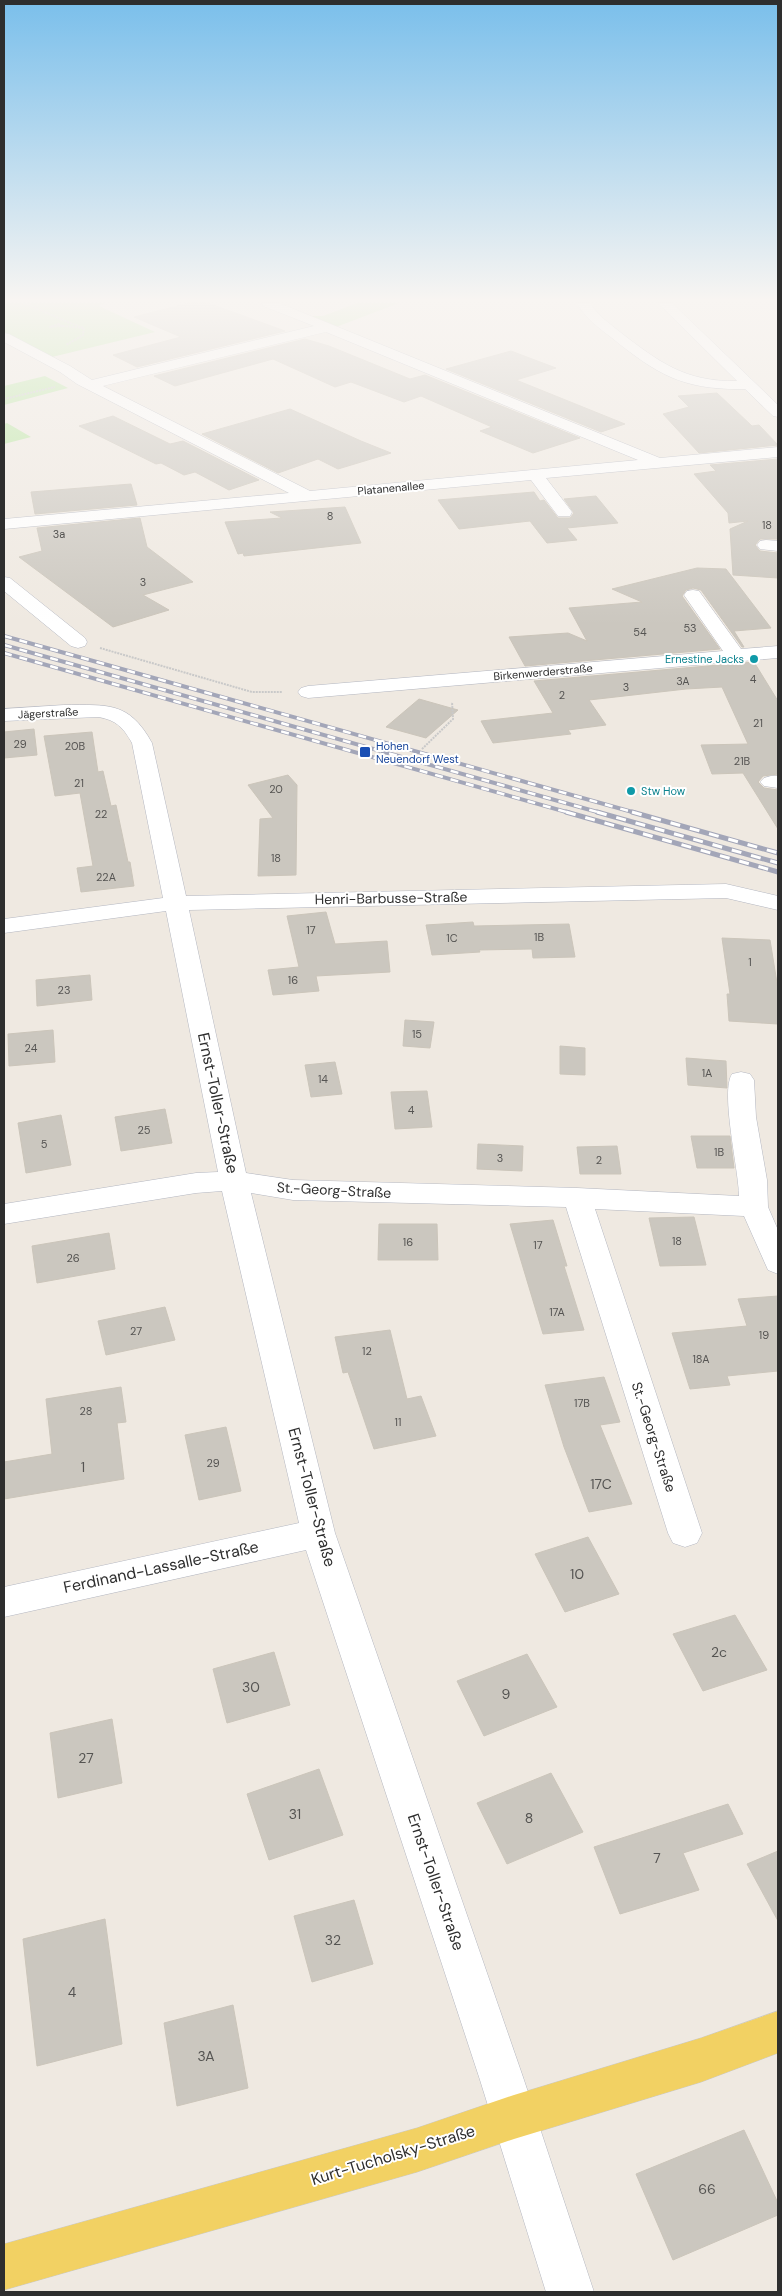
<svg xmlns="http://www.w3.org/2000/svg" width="782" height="2296" font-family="'DM Sans',sans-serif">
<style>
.green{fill:#b6e59e}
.building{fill:#cbc7bf;stroke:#cbc5ba}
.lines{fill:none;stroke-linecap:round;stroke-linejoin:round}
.minor-casing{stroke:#b4b7c1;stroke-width:1}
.major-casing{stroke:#c9c9c9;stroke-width:1}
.path{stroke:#c9c9c9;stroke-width:2;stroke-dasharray:2 1;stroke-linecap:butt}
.minor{fill:#fff;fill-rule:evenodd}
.major{fill:#f2d163;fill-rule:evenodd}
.rail-far1-casing{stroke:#a3a6b8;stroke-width:4}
.rail-casing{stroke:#a3a6b8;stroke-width:5}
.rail-far1{stroke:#fff;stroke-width:2.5;stroke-dasharray:8;stroke-linecap:butt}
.rail{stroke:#fff;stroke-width:3;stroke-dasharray:10;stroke-linecap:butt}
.culture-dot{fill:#0f9aa8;stroke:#fff;stroke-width:2}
.transit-dot{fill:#1a4fb4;stroke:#fff;stroke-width:2}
.labels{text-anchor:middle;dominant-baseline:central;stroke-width:4;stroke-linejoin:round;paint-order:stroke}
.far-street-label{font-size:11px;fill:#2e2e2e;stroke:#fff}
.number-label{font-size:11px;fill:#555452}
.far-culture-label{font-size:11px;fill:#0d838f;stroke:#fff;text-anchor:end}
.far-transit-label{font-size:11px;fill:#164399;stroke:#fff;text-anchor:start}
.street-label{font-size:14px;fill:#2e2e2e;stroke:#fff}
.near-number-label{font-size:14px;fill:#555452}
.near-street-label{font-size:16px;fill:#2e2e2e;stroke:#fff}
</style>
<rect width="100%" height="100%" fill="#efe9e1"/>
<path class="green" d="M4 303H105L99 306 155 332 52 357 4 332Z
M357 303H399L336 327 309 316H323Z
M45 376 68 388 4 405V386Z
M7 423 31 437 4 444V424Z"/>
<path class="building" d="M189 303H208L285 331 137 367 113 355 181 337 134 317Z
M305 339 329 346 410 379 425 375 580 438 533 453 480 431 492 427 421 396 404 402 351 382 335 387 273 359 175 386 154 376Z
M511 351 556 368 516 380 625 424 601 432 446 369Z
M717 393 752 426 759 425 778 445 699 453 663 414 689 407 678 396Z
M290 409 361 441 391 453 338 469 318 459 278 473 202 434Z
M113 416 170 444 183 441 259 480 229 490 195 472 184 475 161 463 156 464 79 426Z
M778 459V539H760L755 545 760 551 778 553V578L733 575 730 529 748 521 729 523 728 513 694 474 716 471 710 465Z
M131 484 137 505 35 514 31 492Z
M534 492 540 501 544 500 558 518H570L574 513 564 499 596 496 618 523 567 528 577 540 547 543 530 521 459 529 438 500Z
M345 507 361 543 244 556 243 553 238 554 225 522 282 518 270 512Z
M140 518 147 547 193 582 143 595 169 610 113 627 19 557 42 551 37 528Z
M697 568 726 569 771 628 734 631 744 647H742L701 590 693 588 686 590 682 596 720 649 525 666 509 637 568 633 587 641 569 608 642 602 612 589Z
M754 662 778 701V774L763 776 758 782 764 788 778 790V829L743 773 712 774 701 745 748 744 722 687 686 689 589 700 606 725 568 730 571 734 493 743 481 721 553 713 534 681Z
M419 699 458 710 426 738 386 727Z
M34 729 37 755 4 758V732Z
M92 732 98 772 103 771 111 806 116 805 128 862H130L134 886 81 892 77 868 93 866 80 793 55 796 44 736Z
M288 775 297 785 296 875 258 876 260 819 273 818 248 785Z
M326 912 335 944 387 941 390 972 316 976 319 991 273 995 268 970 299 967 287 916Z
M473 922 474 926 569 924 575 957 533 958 532 949 479 950 480 952 432 955 426 925Z
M722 938 770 940 778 989V1024L729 1021 727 994H730Z
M90 975 92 1000 37 1006 36 980Z
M405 1020 434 1022 430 1048 403 1046Z
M53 1030 55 1062 9 1066 8 1034Z
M560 1046 585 1048V1075L560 1074Z
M686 1058 726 1061 727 1088 688 1085Z
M335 1062 342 1094 311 1097 305 1065Z
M427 1091 432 1127 395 1129 391 1092Z
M165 1109 172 1143 121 1151 115 1117Z
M61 1115 71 1165 26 1173 18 1123Z
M691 1136H730L734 1168H697Z
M478 1144 523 1146 522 1171 477 1169Z
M617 1146 621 1174H580L577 1147Z
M694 1217 706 1265 660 1266 649 1218Z
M553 1220 567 1266H564L584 1330 543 1334 510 1224Z
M379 1224H437L438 1260H378Z
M109 1233 115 1269 37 1283 32 1246Z
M778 1296V1371L727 1376 730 1385 690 1389 672 1333 747 1326 738 1299Z
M165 1307 175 1340 106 1355 98 1321Z
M390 1330 407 1399 421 1396 436 1436 374 1449 348 1372 343 1373 335 1337Z
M604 1377 620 1422 600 1425 632 1504 589 1512 564 1447 545 1385Z
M121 1387 126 1422 117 1423 124 1479 4 1499V1462L52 1454 46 1399Z
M226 1427 241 1491 199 1500 185 1435Z
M588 1537 619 1594 565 1612 535 1554Z
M735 1615 767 1670 703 1691 673 1634Z
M274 1652 290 1705 227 1723 213 1669Z
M527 1654 557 1707 484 1736 457 1681Z
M112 1719 122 1783 58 1798 50 1733Z
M319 1769 343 1835 269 1860 247 1794Z
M551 1773 583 1832 507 1864 477 1803Z
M728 1804 743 1834 683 1853 699 1890 620 1914 594 1847Z
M778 1851V1921L747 1864Z
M354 1900 373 1964 312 1982 294 1916Z
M105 1919 122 2044 37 2066 23 1939Z
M233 2005 248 2088 177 2106 164 2023Z
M744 2130 778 2203V2215L673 2260 636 2174Z"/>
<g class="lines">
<g class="minor-casing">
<path id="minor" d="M262 303H279L660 458 778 447V457L546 478 572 512 570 516H558L531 480 4 529V519L289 493 77 384 60 372 4 342V333L9 334 70 366 92 380 314 326 263 306ZM326 332 638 460 310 491 103 386Z
M577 303H590C597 315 609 323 620 332 659 362 685 382 737 381L658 303H672L778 405V417L773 416 745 389C684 390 659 376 612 338 599 328 585 318 577 303Z
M766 540 778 541V551L760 549 757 545 760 541Z
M4 577 10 578 85 638 87 642 85 646 78 648 71 646 4 591Z
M693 590 699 591 741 649 778 646V658L308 698 301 696 298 692 301 688 308 686 723 651 684 595 687 591Z
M64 705C108 705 129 701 152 743L186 896 726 884 778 896V910L726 898 189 910 246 1173 293 1180 577 1188 739 1196C739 1171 720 1092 732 1074L741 1072 750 1074 754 1080 756 1117 767 1180 768 1207 778 1230V1274L768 1270 744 1216 595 1209 702 1533 697 1543 685 1547 673 1543 668 1533 566 1207 293 1200 251 1193 335 1533 524 2080 594 2292H546L480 2080 306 1550 4 1617V1587L299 1523 222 1191 196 1193 4 1224V1204L196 1173 218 1172 166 911 4 933V919L163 898 132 743C123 727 116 720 98 717L4 721V709Z
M771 776H778V788L764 786 760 782 764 778Z"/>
</g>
<g class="major-casing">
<path id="major" d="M778 2011V2053L701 2082 514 2139 417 2172 4 2290V2244L417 2128 514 2095 701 2038Z"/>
</g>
<path class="path" d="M23 303C44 311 63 321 84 328L83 335 66 345
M58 324 62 326 50 327Z
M63 326 84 328
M4 399 55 387
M100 648 252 692H282
M422 749 453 719 452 702"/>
<use href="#minor" class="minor"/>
<use href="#major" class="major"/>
<g class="rail-far1-casing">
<path id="rail-far1" d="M4 636 636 813
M4 645 601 813
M4 653 570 813"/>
</g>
<g class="rail-casing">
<path id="rail" d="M566 812 778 872
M597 812 778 863
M632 812 778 853"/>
</g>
<use href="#rail-far1" class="rail-far1"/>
<use href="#rail" class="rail"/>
</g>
<linearGradient id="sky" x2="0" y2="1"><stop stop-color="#7abfeb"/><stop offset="0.48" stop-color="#f8f5f2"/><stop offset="1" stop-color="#f8f5f2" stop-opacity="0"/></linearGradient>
<rect width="782" height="625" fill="url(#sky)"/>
<g class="culture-dot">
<circle cx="754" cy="659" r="5"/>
<circle cx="631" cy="791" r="5"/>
</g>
<rect class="transit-dot" x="359" y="746" width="12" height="12" rx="2.5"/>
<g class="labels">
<g class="far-street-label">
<text transform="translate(391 488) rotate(-5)">Platanenallee</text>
<text transform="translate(543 672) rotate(-5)">Birkenwerderstraße</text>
<text transform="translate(48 713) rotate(-3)">Jägerstraße</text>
</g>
<g class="number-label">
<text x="330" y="516">8</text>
<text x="767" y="525">18</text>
<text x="59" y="534">3a</text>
<text x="143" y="582">3</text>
<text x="690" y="628">53</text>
<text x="640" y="632">54</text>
<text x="753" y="679">4</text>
<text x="683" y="681">3A</text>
<text x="626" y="687">3</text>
<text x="562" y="695">2</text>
<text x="758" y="723">21</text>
<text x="20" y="744">29</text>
<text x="75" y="746">20B</text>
<text x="742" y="761">21B</text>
<text x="79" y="783">21</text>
<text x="276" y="789">20</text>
<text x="101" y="814">22</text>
<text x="276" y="858">18</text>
<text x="106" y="877">22A</text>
<text x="311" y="930">17</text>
<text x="539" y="937">1B</text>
<text x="452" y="938">1C</text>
<text x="750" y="962">1</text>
<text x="293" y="980">16</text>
<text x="64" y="990">23</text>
<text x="417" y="1034">15</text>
<text x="31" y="1048">24</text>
<text x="707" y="1073">1A</text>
<text x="323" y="1079">14</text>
<text x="411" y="1110">4</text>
<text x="144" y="1130">25</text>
<text x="44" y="1144">5</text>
<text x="719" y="1152">1B</text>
<text x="500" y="1158">3</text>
<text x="599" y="1160">2</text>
<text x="677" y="1241">18</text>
<text x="408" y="1242">16</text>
<text x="538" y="1245">17</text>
<text x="73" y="1258">26</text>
<text x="557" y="1312">17A</text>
<text x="136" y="1331">27</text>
<text x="764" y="1335">19</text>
<text x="367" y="1351">12</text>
<text x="701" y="1359">18A</text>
<text x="582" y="1403">17B</text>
<text x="86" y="1411">28</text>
<text x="398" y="1422">11</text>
<text x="213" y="1463">29</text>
</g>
<g class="far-culture-label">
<text x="744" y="659">Ernestine Jacks</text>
<text x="641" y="791" text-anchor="start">Stw How</text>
</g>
<g class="far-transit-label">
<text x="376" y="746">Hohen<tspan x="376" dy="13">Neuendorf West</tspan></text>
</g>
<g class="street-label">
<text transform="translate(391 898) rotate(-1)">Henri-Barbusse-Straße</text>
<text transform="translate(334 1190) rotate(3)">St.-Georg-Straße</text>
<text transform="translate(654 1437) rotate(72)">St.-Georg-Straße</text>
</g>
<g class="near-number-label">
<text x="83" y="1467">1</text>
<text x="601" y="1484">17C</text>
<text x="577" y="1574">10</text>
<text x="719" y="1652">2c</text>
<text x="251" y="1687">30</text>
<text x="506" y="1694">9</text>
<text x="86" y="1758">27</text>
<text x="295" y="1814">31</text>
<text x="529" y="1818">8</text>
<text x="657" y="1858">7</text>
<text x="333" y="1940">32</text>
<text x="72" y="1992">4</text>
<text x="206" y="2056">3A</text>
<text x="707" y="2189">66</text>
</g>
<g class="near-street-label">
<text transform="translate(218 1103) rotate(78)">Ernst-Toller-Straße</text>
<text transform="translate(312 1497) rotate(75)">Ernst-Toller-Straße</text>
<text transform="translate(161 1567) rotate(-12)">Ferdinand-Lassalle-Straße</text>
<text transform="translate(436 1882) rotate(71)">Ernst-Toller-Straße</text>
<text transform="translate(393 2155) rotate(-17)">Kurt-Tucholsky-Straße</text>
</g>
</g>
<rect width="782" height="2296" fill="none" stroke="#2e2e2e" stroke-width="10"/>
</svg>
